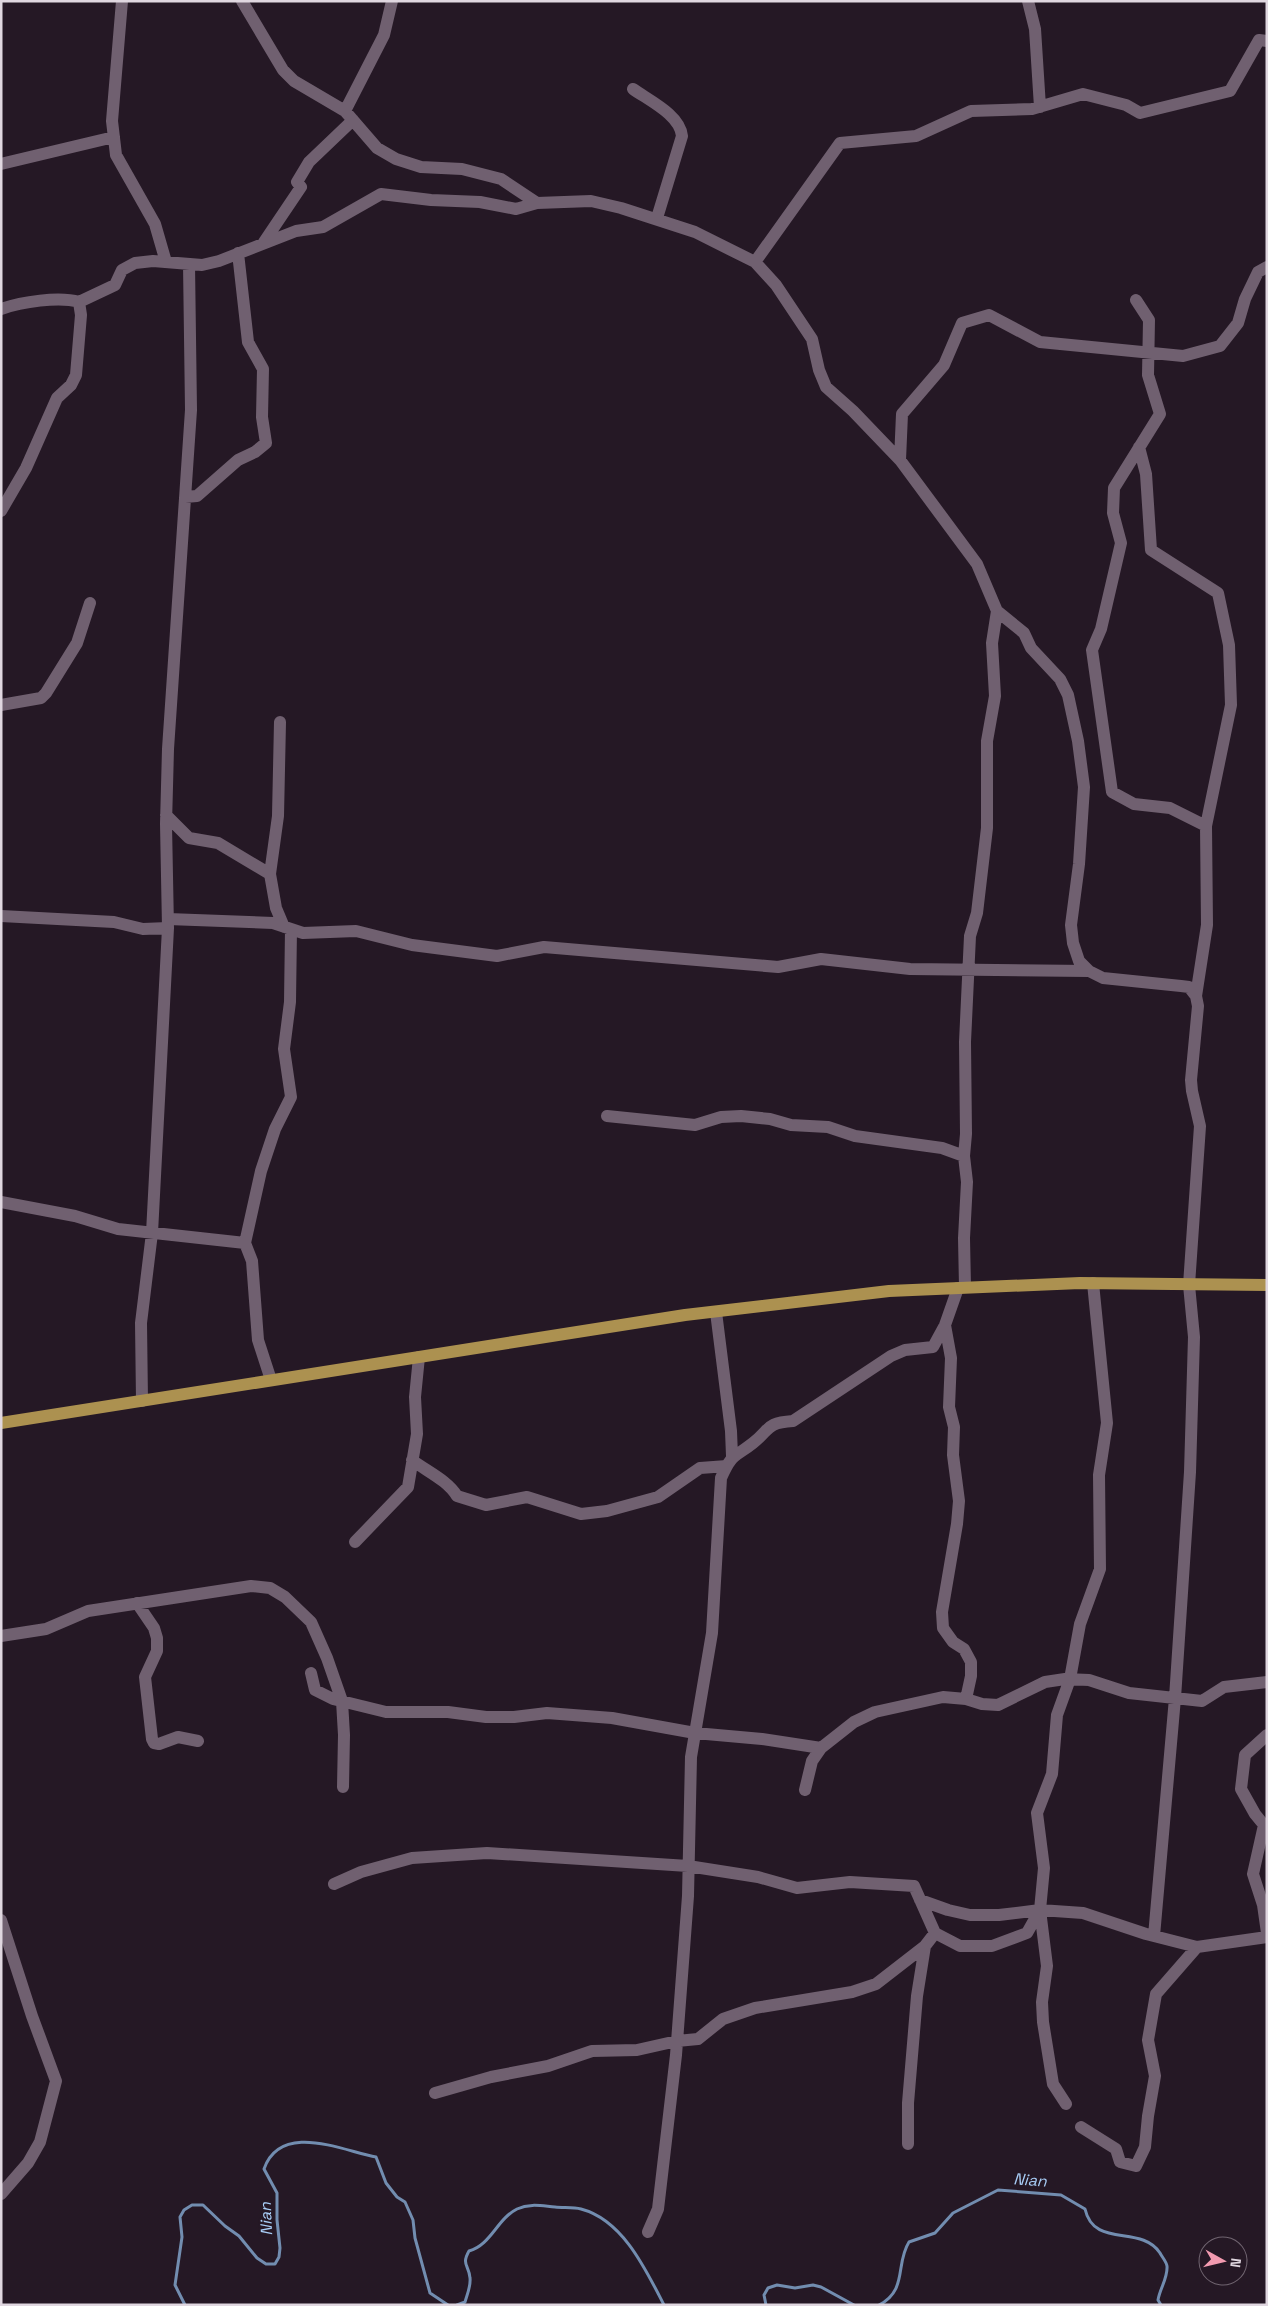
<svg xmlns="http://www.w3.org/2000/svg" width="1268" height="2306" font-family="'Space Grotesk',sans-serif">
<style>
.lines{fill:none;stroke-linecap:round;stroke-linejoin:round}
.stream{stroke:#728db0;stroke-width:3}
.minor{stroke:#706070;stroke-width:12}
.major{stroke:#ac9150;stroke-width:12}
.labels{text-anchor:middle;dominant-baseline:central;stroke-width:4.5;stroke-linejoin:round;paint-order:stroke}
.water-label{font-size:16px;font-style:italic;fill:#a8cdf6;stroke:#251825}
</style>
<rect width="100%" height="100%" fill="#251825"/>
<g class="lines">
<path class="stream" d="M185 2305 175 2285 182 2237 180 2217 184 2210 192 2205H203L225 2226 239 2236 257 2258 266 2264H275L279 2257 280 2248 277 2220V2193L264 2169C281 2121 343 2151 376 2157L386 2183 397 2197 405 2202 413 2220 415 2238 430 2293 448 2305
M457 2305 465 2302C467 2295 471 2286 470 2278 469 2265 461 2265 469 2251 491 2245 497 2219 517 2209 530 2203 542 2206 555 2207 563 2208 573 2207 581 2209 623 2220 646 2270 664 2305
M766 2305 764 2295 768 2288 777 2285 795 2288 813 2285 821 2287 854 2305
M879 2305C908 2290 895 2264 909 2242L935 2233 953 2213 998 2190 1061 2195 1085 2209C1094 2249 1141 2224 1160 2253 1162 2257 1166 2261 1167 2266 1168 2278 1160 2288 1158 2300L1161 2305"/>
<path class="minor" d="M122 1 112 121 116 155 155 224 166 262
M242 1 283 70 294 81 345 111 377 148 396 159 421 167 462 169 501 179 537 203 591 201 621 208 695 232 755 262 776 285 812 339 819 370 826 387 853 411 900 460 977 564 997 611 1024 633 1031 648 1060 679 1068 695 1078 741 1084 787 1079 864 1071 925 1073 943 1079 961 1089 971 1103 978 1181 986 1189 987 1196 996
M1028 1 1035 29 1040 107
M633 89C650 101 680 115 682 136L657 218
M345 111 384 35 392 1
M1 164 114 137
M264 242 301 187 297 182 309 162 353 120
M755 262 840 143 916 136 971 111 1032 109 1083 94 1126 105 1140 113 1230 91 1259 40 1267 41
M1136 300 1149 320 1148 375 1160 414 1114 488 1113 513 1121 543 1101 629 1092 650 1112 792 1134 804 1170 808 1206 826
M1 309C21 302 59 296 79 302L115 285 122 270 135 263 153 261 202 265 219 261 296 231 323 227 381 194 431 200 480 202 516 209 537 203
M1139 447 1146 474 1151 550 1218 593 1229 645 1231 705 1206 826 1207 925 1196 996 1198 1006 1191 1080 1192 1091 1200 1126 1189 1285 1194 1337 1190 1472 1175 1698 1154 1936
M900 460 902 414 944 365 962 323 989 315 1040 342 1183 356 1220 346 1238 323 1245 299 1258 272 1267 267
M185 497 197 496 238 460 255 452 266 443 262 417 263 369 248 342 238 253
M1 511 26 468 57 398 71 385 76 375 81 315 79 302
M1 705 41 698 46 693 77 643 90 603
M280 722 278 816 270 874 276 908 284 927
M166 815 189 838 218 843 270 874
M1 916 114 922 143 929 168 928
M168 919 273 923 303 933 356 931 412 945 497 956 544 947 778 967 821 959 910 969 1089 971
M607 1116 695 1125 721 1117 741 1116 770 1119 791 1125 828 1127 855 1136 942 1148 964 1156
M1 1202 75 1216 118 1229 245 1243
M965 1287 964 1238 967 1182 964 1156 966 1134 965 1042 970 936 977 913 987 828V741L995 696 992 643 997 611
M716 1312 731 1431 732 1456
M945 1325 951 1358 949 1407 954 1427 953 1455 959 1501 957 1524 942 1612 943 1628 953 1642 964 1649 971 1662V1676L966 1699
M271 1380 258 1340 252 1261 245 1243 261 1171 275 1129 291 1097 284 1049 290 1002 291 929
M142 1401 141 1323 152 1233 168 928 166 824 168 749 191 410 189 264
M412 1460C428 1472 447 1480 457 1496L486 1505 527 1497 581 1514 607 1511 658 1497 700 1468 727 1466
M355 1542 408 1487 417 1434 415 1397 419 1357
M137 1603 154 1628 157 1638V1651L145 1677 152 1739 154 1743 159 1744 178 1737 198 1741
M1 1636 46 1629 88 1611 251 1586 270 1588 285 1597 311 1622 327 1658 342 1701 344 1735 343 1787
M311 1673 315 1690 333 1699 386 1712H448L486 1717H514L547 1713 612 1718 695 1733 762 1739 821 1748
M1267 1735 1245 1755 1241 1789 1255 1814 1264 1825 1253 1874 1263 1905 1267 1933
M805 1790 812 1761 821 1748 854 1722 875 1712 943 1697 966 1699 982 1704 998 1705 1045 1682 1065 1679 1089 1680 1129 1693 1202 1701 1224 1687 1267 1682
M334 1884 361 1872 412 1858 487 1853 688 1866 758 1877 797 1888 850 1882 914 1886 935 1933
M920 1900 948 1910 970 1915H999L1040 1910 1083 1913 1146 1934 1197 1947 1267 1937
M1 1920 32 2016 56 2081 40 2142 28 2163 1 2194
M435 2093 491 2077 548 2066 592 2051 637 2050 677 2041 698 2039 723 2019 755 2008 852 1992 876 1984 925 1946
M1066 2104 1053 2084 1043 2022 1042 2002 1047 1966 1040 1910 1044 1868 1037 1813 1052 1774 1057 1715 1070 1679 1080 1624 1100 1569 1099 1475 1107 1423 1093 1283
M1081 2127 1116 2149 1120 2162 1136 2166 1145 2147 1148 2116 1155 2076 1148 2040 1156 1994 1197 1947
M908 2144V2103L917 1996 925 1946 935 1933 960 1946H992L1027 1933 1040 1910
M648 2232 658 2209 676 2055 688 1896 691 1757 712 1633 721 1478C732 1453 734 1458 753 1443 771 1429 765 1423 793 1421L891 1356 905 1350 933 1347 945 1325 958 1288"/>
<path class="major" d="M1 1423 685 1315 889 1291 1080 1283 1267 1285"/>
</g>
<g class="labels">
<g class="water-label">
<text transform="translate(1030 2180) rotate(4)">Nian</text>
<text transform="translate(266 2219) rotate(-93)">Nian</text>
</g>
</g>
<rect width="1268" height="2306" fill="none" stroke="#e0d7e0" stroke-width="5"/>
<g transform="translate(1223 2261) rotate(98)"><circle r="24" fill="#251825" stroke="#706470"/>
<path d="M0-4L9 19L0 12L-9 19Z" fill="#f29ab0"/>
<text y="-8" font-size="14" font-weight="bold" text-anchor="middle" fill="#e0d7e0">N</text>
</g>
</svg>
